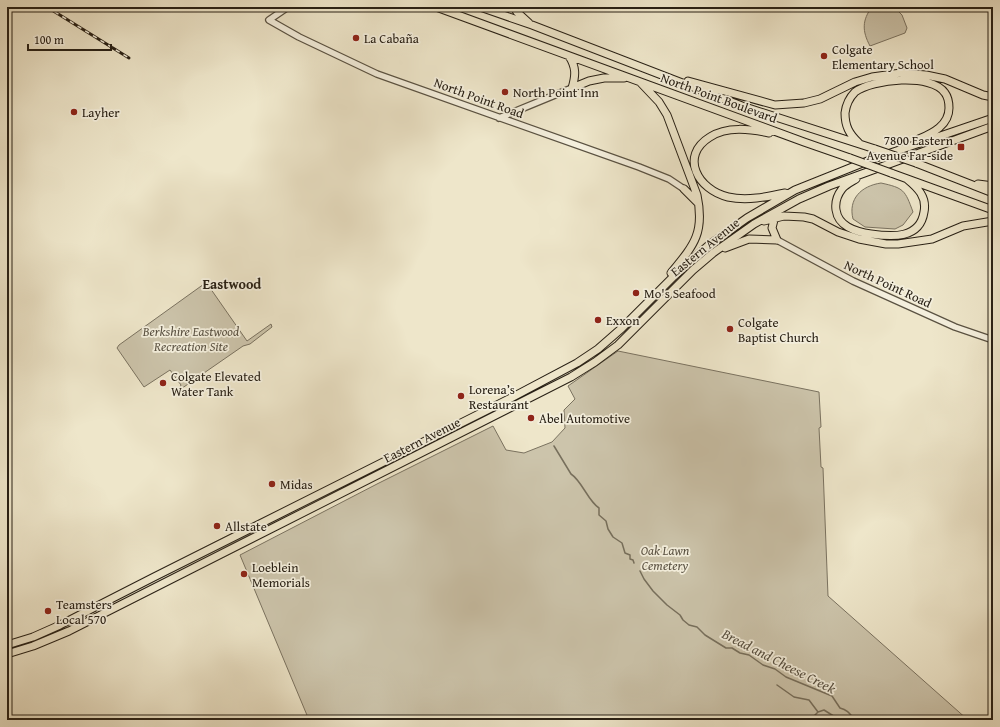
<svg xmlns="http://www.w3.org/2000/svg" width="1000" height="727" font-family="'Gentium Book Plus',serif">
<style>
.green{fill:#ccc4ab;stroke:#7a7260}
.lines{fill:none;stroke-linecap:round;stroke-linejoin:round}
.stream{stroke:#776f5c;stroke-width:1.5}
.tertiary-casing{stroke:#5a5242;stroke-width:8}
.primary-casing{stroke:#282015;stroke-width:9}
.tertiary{stroke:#f4efdd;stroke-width:5.5}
.primary{stroke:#eee6ca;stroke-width:7}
.rail-casing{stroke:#282015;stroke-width:3}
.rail{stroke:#f4efdd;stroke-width:1.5;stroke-dasharray:4.5;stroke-linecap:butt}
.primary-bridge-casing{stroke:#282015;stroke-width:9;stroke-linecap:butt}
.primary-bridge{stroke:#eee6ca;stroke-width:7}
.poi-dot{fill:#8f2418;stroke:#f4efdd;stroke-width:1.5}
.labels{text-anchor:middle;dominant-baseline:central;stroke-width:3.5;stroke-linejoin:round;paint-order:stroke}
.poi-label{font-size:13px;fill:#282015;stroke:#f4efdd;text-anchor:start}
.street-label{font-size:13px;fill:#282015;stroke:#f4efdd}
.park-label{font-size:13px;font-style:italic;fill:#595142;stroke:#f4efdd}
.neighbourhood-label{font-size:14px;font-weight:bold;fill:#282015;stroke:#f4efdd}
.water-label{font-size:14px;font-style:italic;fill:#564e3f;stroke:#f4efdd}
</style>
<rect width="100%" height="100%" fill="#eee6ca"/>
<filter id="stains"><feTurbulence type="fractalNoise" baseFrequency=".005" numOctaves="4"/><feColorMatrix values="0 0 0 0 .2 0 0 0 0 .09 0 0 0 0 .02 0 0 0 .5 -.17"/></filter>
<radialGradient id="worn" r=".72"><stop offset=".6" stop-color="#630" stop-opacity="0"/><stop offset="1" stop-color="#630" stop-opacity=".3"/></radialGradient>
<path class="green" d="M872 7H894L902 15 907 28 905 33 870 46C862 31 862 20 872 7Z
M881 183C904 188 905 190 913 212L903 225 895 229 865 227 853 219C848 199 861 186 881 183Z
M204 284 208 285 247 341 271 324 272 327 250 344 243 346 178 391 181 385 170 370 144 387 117 348 119 345Z
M618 351 819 392 821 427 819 428 821 467 823 468 828 596 968 720H309L240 555 377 484 493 426 506 450 524 453 552 442 565 428 564 410 575 399 568 386Z"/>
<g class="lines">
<path class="stream" d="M554 446 571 474C582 481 588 501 599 508V515L606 521 608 529 613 537 622 543 625 553 630 555V559L633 560 634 563
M640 571 644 579 653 591 667 605 680 615 683 620 689 625 697 627 705 635 726 648H732L740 653 749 655 763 665 775 669 786 677 832 696 840 708C848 710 850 714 855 720
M777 685 794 697 809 700 818 712
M810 720 818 712 824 710 840 720"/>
<g class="tertiary-casing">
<path id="tertiary" d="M288 7 269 20 299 37 377 74 639 167 669 179 684 189
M499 118 572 88
M777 240 853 281 955 327 993 340"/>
</g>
<g class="primary-casing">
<path id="primary" d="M436 7 804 142 850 158
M480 7 532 25 742 106 875 149
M514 7 517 12 529 23
M569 56C576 67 576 75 572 88
M688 81 775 105 804 103 820 99 855 82 872 77 901 73 926 75 945 79 983 95 993 97
M641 83 659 102 667 115 697 195C705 233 694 245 671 273
M572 88 589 81 604 78H624
M769 133C750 129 727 126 710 137 679 156 698 190 728 197 747 201 766 197 785 193
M859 143C849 134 845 126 845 113 846 105 849 98 855 92 872 79 932 73 945 93 948 97 949 103 949 108 949 125 933 133 919 139
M916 163 993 193
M891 173 993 210
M856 179C851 182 845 185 842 189 832 202 834 219 848 227 855 231 863 233 871 234 892 237 920 239 924 212 927 197 918 188 907 179
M978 184 993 186
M684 189 698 203
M775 216 772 228 777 240
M764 221 784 216 804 217 813 219 838 232 859 239 886 244H898L932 239 963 226 993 221
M725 248 749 239 777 240
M7 645 33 637 60 625 154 577 507 400 577 363 598 349 622 328 676 274 709 245 747 218 795 190 870 160 993 118
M7 654 33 646 69 631 571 377 595 362 618 345 693 270 713 253 754 224 799 199 829 186 993 126"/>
</g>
<use href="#tertiary" class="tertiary"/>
<use href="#primary" class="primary"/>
<g class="rail-casing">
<path id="rail" d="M47 7 129 58"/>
</g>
<use href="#rail" class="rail"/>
<g class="primary-bridge-casing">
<path id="primary-bridge" d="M875 149 916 163
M850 158 891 173"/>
</g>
<use href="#primary-bridge" class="primary-bridge"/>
</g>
<g class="poi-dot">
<circle cx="356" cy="38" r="4"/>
<circle cx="824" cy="56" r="4"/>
<circle cx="505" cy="92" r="4"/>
<circle cx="74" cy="112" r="4"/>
<rect x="957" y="143" width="8" height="8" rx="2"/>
<circle cx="636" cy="293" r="4"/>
<circle cx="598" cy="320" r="4"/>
<circle cx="730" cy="329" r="4"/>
<circle cx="163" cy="383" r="4"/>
<circle cx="461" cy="396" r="4"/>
<circle cx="531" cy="418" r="4"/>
<circle cx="272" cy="484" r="4"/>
<circle cx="217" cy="526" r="4"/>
<circle cx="244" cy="574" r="4"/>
<circle cx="48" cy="611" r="4"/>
</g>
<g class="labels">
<g class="poi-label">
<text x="364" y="38">La Cabaña</text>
<text x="832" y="49">Colgate<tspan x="832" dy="15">Elementary School</tspan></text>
<text x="513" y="92">North Point Inn</text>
<text x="82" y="112">Layher</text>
<text x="953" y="140" text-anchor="end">7800 Eastern<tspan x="953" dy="15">Avenue Far-side</tspan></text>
<text x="644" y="293">Mo's Seafood</text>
<text x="606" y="320">Exxon</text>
<text x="738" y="322">Colgate<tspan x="738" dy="15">Baptist Church</tspan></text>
<text x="171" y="376">Colgate Elevated<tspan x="171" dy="15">Water Tank</tspan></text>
<text x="469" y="389">Lorena’s<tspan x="469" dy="15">Restaurant</tspan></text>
<text x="539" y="418">Abel Automotive</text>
<text x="280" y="484">Midas</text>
<text x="225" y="526">Allstate</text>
<text x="252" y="567">Loeblein<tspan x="252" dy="15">Memorials</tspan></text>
<text x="56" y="604">Teamsters<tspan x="56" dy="15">Local 570</tspan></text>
</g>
<g class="street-label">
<text transform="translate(479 98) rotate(20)">North Point Road</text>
<text transform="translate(719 98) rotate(20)">North Point Boulevard</text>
<text transform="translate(705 247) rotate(-39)">Eastern Avenue</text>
<text transform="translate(888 284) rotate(25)">North Point Road</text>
<text transform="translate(422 440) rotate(-27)">Eastern Avenue</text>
</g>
<g class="park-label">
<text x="191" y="331">Berkshire Eastwood<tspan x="191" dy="15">Recreation Site</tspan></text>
<text x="665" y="550">Oak Lawn<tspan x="665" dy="15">Cemetery</tspan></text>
</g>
<g class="neighbourhood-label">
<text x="232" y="284">Eastwood</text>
</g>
<g class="water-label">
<text transform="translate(779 661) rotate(27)">Bread and Cheese Creek</text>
</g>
</g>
<rect width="1000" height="727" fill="none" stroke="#eee6ca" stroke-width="24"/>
<rect x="8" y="8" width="984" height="711" fill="none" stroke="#282015" stroke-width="2"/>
<rect x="12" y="12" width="976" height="703" fill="none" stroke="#282015"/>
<path d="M28 44v6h83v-6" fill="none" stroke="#282015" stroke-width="2"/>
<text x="34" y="44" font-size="12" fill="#282015" stroke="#f4efdd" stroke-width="3" paint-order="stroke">100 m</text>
<rect width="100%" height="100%" filter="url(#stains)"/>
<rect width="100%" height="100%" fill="url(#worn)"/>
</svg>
